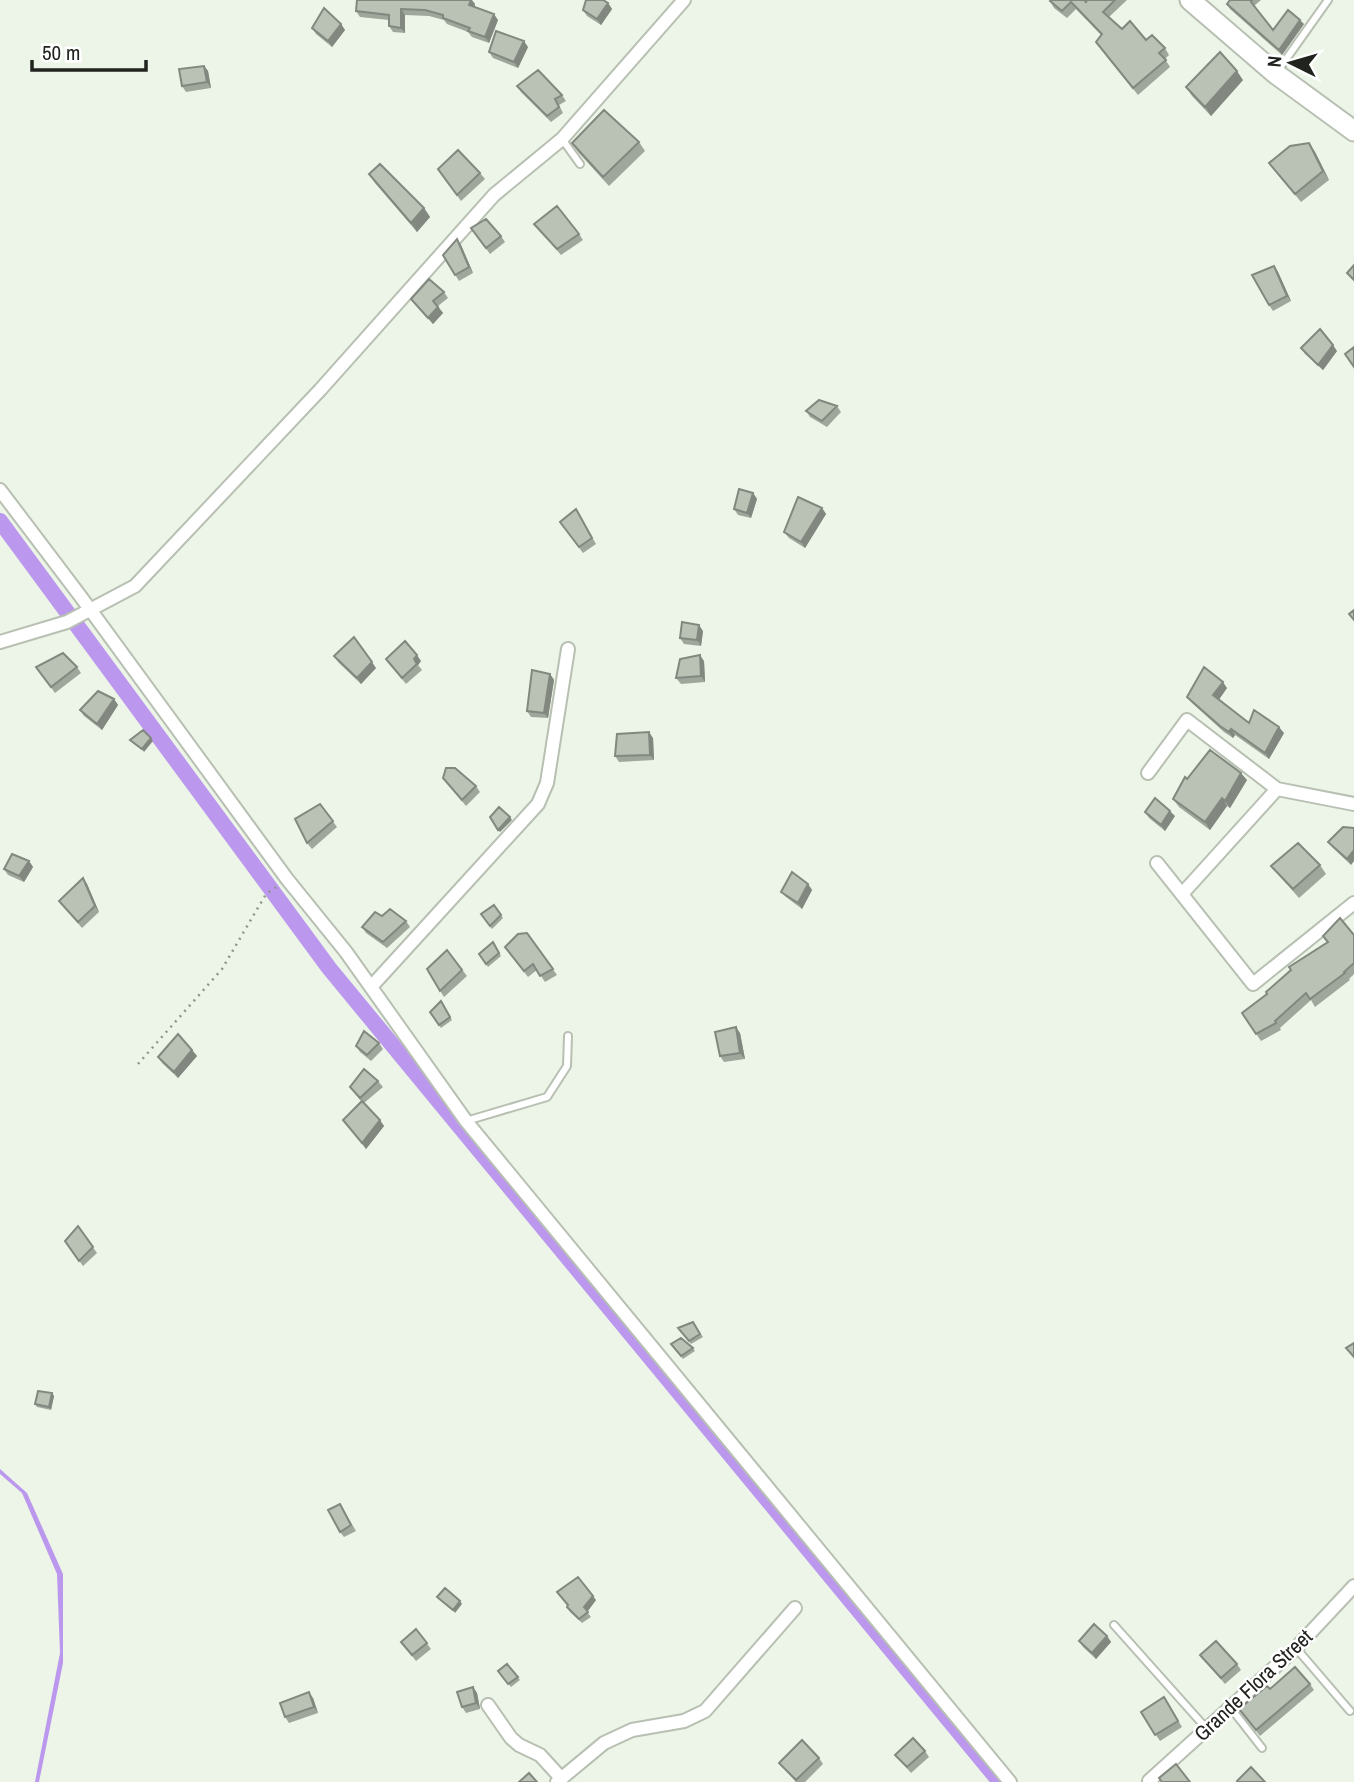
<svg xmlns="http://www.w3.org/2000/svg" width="1354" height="1782" font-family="'Archivo Narrow',sans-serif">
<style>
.water{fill:#bb98ee}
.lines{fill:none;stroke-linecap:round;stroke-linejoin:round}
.canal{stroke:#bb98ee;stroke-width:16}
.lane-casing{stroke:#b7c0b2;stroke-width:10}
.street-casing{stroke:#b7c0b2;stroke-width:16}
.primary-casing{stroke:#b7c0b2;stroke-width:23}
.path{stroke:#8f958b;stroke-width:2.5;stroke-dasharray:2 5;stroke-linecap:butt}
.lane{stroke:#fff;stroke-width:6}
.street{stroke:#fff;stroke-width:12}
.primary{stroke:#fff;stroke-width:19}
.wall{fill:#9fa79c}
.shaded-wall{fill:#82887f}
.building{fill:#b9c2b5;stroke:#82887f;stroke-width:2}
.labels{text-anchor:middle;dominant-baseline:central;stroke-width:5;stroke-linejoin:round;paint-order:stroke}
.street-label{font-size:21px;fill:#20231e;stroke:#fff}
</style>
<rect width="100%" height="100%" fill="#ecf5e7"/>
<path class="water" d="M0 1469 27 1493 63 1574V1663L39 1782H35L60 1653 57 1574 22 1493 0 1474Z"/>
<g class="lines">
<path class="canal" d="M0 521 329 968 1000 1782"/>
<g class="lane-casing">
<path id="lane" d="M1277 72 1328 0
M562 139 580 164
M466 1121 547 1097 567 1066 568 1036
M1114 1625 1206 1728
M1296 1648 1350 1711
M1230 1707 1262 1748"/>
</g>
<g class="street-casing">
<path id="street" d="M0 490 81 597 287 879 346 952 466 1121 1010 1782
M0 642 67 622 135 586 320 390 494 195 562 139 684 0
M1148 773 1187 720 1277 789 1354 804
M1157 863 1253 984 1354 903
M1182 894 1277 789
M371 987 538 804 547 783 568 649
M488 1705 511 1738 519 1745 540 1755 561 1778
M1149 1781 1296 1648 1354 1586
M557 1782 604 1743 632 1730 684 1721 705 1711 795 1608"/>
</g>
<g class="primary-casing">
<path id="primary" d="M1190 0 1276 74 1354 131"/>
</g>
<path class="path" d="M138 1064 222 969 266 894 278 886"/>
<use href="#lane" class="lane"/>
<use href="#street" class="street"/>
<use href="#primary" class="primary"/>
</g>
<path class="wall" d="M1087 0H1127L1109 17 1122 29 1165 48 1169 55 1165 59 1170 67 1138 95 1096 42 1101 35 1076 9 1067 18 1054 8 1050 1 1086 2Z
M1230 0H1261L1254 6 1273 30 1304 24 1282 55 1230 9 1227 4Z
M608 3 612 9 601 25 587 16 583 10Z
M475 4V7L498 20 489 43 472 37 468 32 447 24 444 20 429 16 405 15V33L393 32 389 26V20L360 17 356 11Z
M341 24 345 30 332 47 316 34 312 28Z
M528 47 518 68 493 58 489 52Z
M204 66 208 71 211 88 186 92 182 86Z
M1243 80 1211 116 1192 96 1186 87Z
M517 86 562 95 566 101 559 105 563 113 551 122 521 92Z
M639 142 645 151 609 186 578 152 572 143Z
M1309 143 1315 152 1329 180 1301 202 1269 163Z
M438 169 480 173 485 179 461 201Z
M369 174 424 208 430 217 417 232 375 183Z
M534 224 579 234 583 240 561 255Z
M471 228 501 236 505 242 490 254Z
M457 239 461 245 473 273 459 281 443 255Z
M1274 266 1278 272 1291 301 1273 311 1269 305Z
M444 292 448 298 438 306 443 313 433 324 411 299Z
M1301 348 1337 351 1323 370 1305 354Z
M837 406 841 412 827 427 810 417 806 411Z
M753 493 757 499 751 518 738 515 734 509Z
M822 508 826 514 805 548 789 538 784 532Z
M576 509 596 544 583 553 560 522Z
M703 631 701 646 684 644 680 638Z
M334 656 376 668 361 684 338 662Z
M386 659 421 661 418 665 422 670 406 684Z
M704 661 705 682 681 684 676 678Z
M36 667H77L81 673 55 693Z
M550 674 554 680 548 718 531 717 527 711Z
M1227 688 1219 699 1249 723 1284 733 1269 759 1235 735 1233 738 1224 732 1192 703 1187 697Z
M114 699 118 705 102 730 84 716 80 710Z
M653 738 654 760 619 762 615 756Z
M443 778 476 786 480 792 466 806Z
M1187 779 1247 780 1230 808 1227 806 1210 830 1179 807 1173 799Z
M320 804 337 827 312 849 307 843Z
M1145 812 1175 816 1165 831 1149 818Z
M1343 827 1351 865 1333 848 1328 842Z
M29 861 33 867 24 882 8 875 4 869Z
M1320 865 1326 874 1299 898 1271 866Z
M83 878 87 884 99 912 82 928 59 901Z
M808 884 812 890 802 909 786 897 781 892Z
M494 905 503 918 492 929 481 914Z
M382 916 406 921 410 927 387 948 366 933 362 927Z
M527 933 557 975 545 982 537 970 528 977 505 947Z
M1354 935V974L1349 979 1350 980 1315 1007 1311 1000 1280 1028 1281 1030 1261 1041 1242 1013 1267 994 1327 942 1323 936Z
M493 942 501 956 488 967 479 954Z
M447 950 467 976 444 997 427 969Z
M441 1001 452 1020 441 1028 430 1012Z
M740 1033 745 1059 724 1062 720 1056Z
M379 1043 383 1049 371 1061 360 1052 356 1046Z
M192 1050 197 1056 178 1078 162 1063 158 1057Z
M378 1081 383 1087 364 1103 384 1126 366 1149 343 1120 361 1101 350 1087Z
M78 1226 97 1253 83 1266 65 1241Z
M693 1322 703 1337 691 1344 678 1328Z
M671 1344 693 1348 695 1351 683 1359Z
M52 1393 54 1396 51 1410 37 1407 35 1404Z
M340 1504 356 1531 344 1537 340 1532Z
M596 1600 587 1612 591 1617 582 1623 570 1612 567 1607Z
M416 1629 431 1649 416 1661 401 1642Z
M1107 1636 1111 1642 1096 1659 1083 1647 1079 1641Z
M1200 1655 1237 1664 1241 1670 1225 1684Z
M507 1664 520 1680 511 1687 498 1671Z
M1310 1684 1314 1690 1260 1736 1239 1709 1270 1689Z
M473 1687 477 1693 480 1709 466 1713 462 1707Z
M1164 1697 1182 1727 1160 1741 1141 1712Z
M313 1698 318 1713 289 1723 285 1717Z
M925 1751 929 1757 911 1773 895 1755Z
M819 1758 823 1764 805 1782H796L779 1763Z"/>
<path class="shaded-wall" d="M471 0H472L475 4 473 11 469 5Z
M608 3 612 9 601 25 597 19Z
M401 9 405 15V33L401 28Z
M494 14 498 20 489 43 485 37Z
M1300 20 1304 24 1282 55 1279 50Z
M341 24 345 30 332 47 328 41Z
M524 41 528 47 518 68 514 62Z
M204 66 208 71 211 88 207 82Z
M1237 71 1243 80 1211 116 1205 107Z
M1309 143 1315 152 1329 180 1323 171Z
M424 208 430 217 417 232 411 223Z
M457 239 461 245 473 273 469 267Z
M1274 266 1278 272 1291 301 1287 296Z
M438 307 443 313 433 324 428 318Z
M1333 345 1337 351 1323 370 1318 365Z
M753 493 757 499 751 518 747 513Z
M822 508 826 514 805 548 801 542Z
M699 625 703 631 701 646 697 640Z
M417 655 421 661 418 665 414 659Z
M700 655 704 661 705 682 701 676Z
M372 662 376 668 361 684 357 678Z
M550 674 554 680 548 718 544 713Z
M1223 682 1227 688 1218 701 1213 695Z
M114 699 118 705 102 730 97 724Z
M1279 727 1284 733 1269 759 1265 753Z
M1231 729 1235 735 1233 738 1229 732Z
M649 732 653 738 654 760 650 755Z
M151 738 153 741 144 752 142 749Z
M1241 773 1247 780 1230 808 1225 801Z
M1222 798 1227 806 1210 830 1205 822Z
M1170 811 1175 816 1165 831 1161 825Z
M510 817 512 820 500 832 498 830Z
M1354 850V861L1351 865 1347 859Z
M29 861 33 867 24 882 19 876Z
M83 878 87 884 99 912 95 906Z
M808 884 812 890 802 909 798 903Z
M736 1027 740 1033 745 1059 740 1053Z
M192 1050 197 1056 178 1078 174 1072Z
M380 1120 384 1126 366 1149 362 1143Z
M52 1393 54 1396 51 1410 49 1407Z
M593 1596 596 1600 587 1612 584 1607Z
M460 1601 462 1604 455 1613 453 1610Z
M1107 1636 1111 1642 1096 1659 1092 1653Z
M473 1687 477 1693 480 1709 476 1703Z
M309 1692 313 1698 318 1713 314 1707Z"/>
<path class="building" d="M357 0H471L469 5 494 14 485 37 468 31 470 28 443 18V15L425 10 401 9V28L389 26V15L356 11Z
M586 0H603L608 3 597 19 583 10Z
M1051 0H1084L1086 2 1087 0H1115L1103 12 1122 29 1130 21 1146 40 1152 35 1165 48 1159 53 1166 60 1133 88 1096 42 1102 34 1071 2 1062 11 1050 1Z
M1230 0H1252L1251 2 1273 30 1288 10 1300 20 1279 50 1227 4Z
M324 8 341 24 328 41 312 28Z
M496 31 524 41 514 62 489 52Z
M1220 52 1237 71 1205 107 1186 87Z
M204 66 207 82 182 86 179 69Z
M538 70 562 95 555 99 559 107 547 116 517 86Z
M604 110 639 142 603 177 572 143Z
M1309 143 1323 171 1295 194 1269 163 1290 146Z
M458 150 480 173 457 195 438 169Z
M380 164 424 208 411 223 369 174Z
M557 206 579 234 557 249 534 224Z
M486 219 501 236 486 248 471 228Z
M457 239 469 267 455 275 443 255Z
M1354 265V280L1347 273Z
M1274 266 1287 296 1269 305 1252 275Z
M429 279 444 292 433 301 438 307 428 318 411 299Z
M1320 329 1333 345 1318 365 1301 348Z
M1354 347V367L1345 354Z
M819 400 837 406 822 421 806 411Z
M739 489 753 493 747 513 734 509Z
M798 497 822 508 801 542 784 532Z
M576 509 592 538 579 547 560 522Z
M1354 610V620L1349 614Z
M682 622 699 625 697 640 680 638Z
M354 637 372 662 357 678 334 656Z
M405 641 417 655 414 659 417 664 402 678 386 659Z
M63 653 77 667 51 687 36 667Z
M700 655 701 676 676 678 680 659Z
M1204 667 1223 682 1213 695 1249 723 1254 710 1279 727 1265 753 1231 729 1229 732 1220 726 1187 697Z
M532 670 550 674 544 713 527 711Z
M98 691 114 699 97 724 80 710Z
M143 730 151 738 142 749 130 740Z
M649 732 650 755 615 756 617 734Z
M1210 750 1241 773 1225 801 1222 798 1205 822 1173 799 1185 777 1187 779Z
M446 768H455L476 786 462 800 443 778Z
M1155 798 1170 811 1161 825 1145 812Z
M320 804 333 821 307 843 295 819Z
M499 807 510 817 498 830 490 817Z
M1343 827 1354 828V850L1347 859 1328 842Z
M1298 843 1320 865 1293 889 1271 866Z
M12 854 29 861 19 876 4 869Z
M792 872 808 884 798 903 781 892Z
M83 878 95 906 78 922 59 901Z
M494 905 501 915 490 926 481 914Z
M390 909 406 921 383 942 362 927 375 912 382 916Z
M1340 918 1354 935V963L1344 972 1345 973 1310 999 1306 993 1275 1021 1276 1023 1256 1034 1242 1013 1267 994 1266 992 1291 970 1289 967 1328 942 1323 936Z
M527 933 553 969 540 976 533 964 524 971 505 947 518 934Z
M493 942 499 953 486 964 479 954Z
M447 950 462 970 440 991 427 969Z
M441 1001 450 1017 439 1025 430 1012Z
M736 1027 740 1053 720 1056 715 1032Z
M364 1031 379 1043 367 1055 356 1046Z
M178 1034 192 1050 174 1072 158 1057Z
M364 1069 378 1081 360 1098 350 1087Z
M362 1101 380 1120 362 1143 343 1120Z
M78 1226 93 1247 79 1261 65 1241Z
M693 1322 700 1334 689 1341 678 1328Z
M681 1338 693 1348 681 1356 671 1344Z
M1354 1343V1357L1346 1348Z
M38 1391 52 1393 49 1407 35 1404Z
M340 1504 351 1525 340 1532 328 1510Z
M578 1577 593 1596 584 1607 588 1612 579 1619 567 1607 568 1605 557 1592Z
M445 1588 460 1601 453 1610 437 1597Z
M1094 1624 1107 1636 1092 1653 1079 1641Z
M416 1629 427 1643 412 1655 401 1642Z
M1216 1641 1237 1664 1221 1678 1200 1655Z
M507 1664 518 1677 508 1684 498 1671Z
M1295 1667 1310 1684 1256 1730 1239 1709 1267 1686 1270 1689Z
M473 1687 476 1703 462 1707 457 1692Z
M309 1692 314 1707 285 1717 280 1703Z
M1164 1697 1178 1721 1155 1735 1141 1712Z
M913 1738 925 1751 907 1767 895 1755Z
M802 1740 819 1758 796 1780 779 1763Z
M1176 1764 1190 1782H1162L1159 1778Z
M1251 1767 1265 1782H1238L1237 1781Z
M529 1773 537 1782H519Z"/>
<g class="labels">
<g class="street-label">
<text transform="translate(1253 1685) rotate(-43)">Grande Flora Street</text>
</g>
</g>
<g transform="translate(1291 63) rotate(275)" stroke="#ffffff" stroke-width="5" paint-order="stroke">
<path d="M0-5L12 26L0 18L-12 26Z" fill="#20231e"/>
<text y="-10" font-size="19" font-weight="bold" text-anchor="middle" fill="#20231e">N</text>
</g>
<path d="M32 60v10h114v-10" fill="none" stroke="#20231e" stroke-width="3.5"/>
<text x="42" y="60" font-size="21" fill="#20231e" stroke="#ffffff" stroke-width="5" paint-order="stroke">50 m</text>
</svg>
